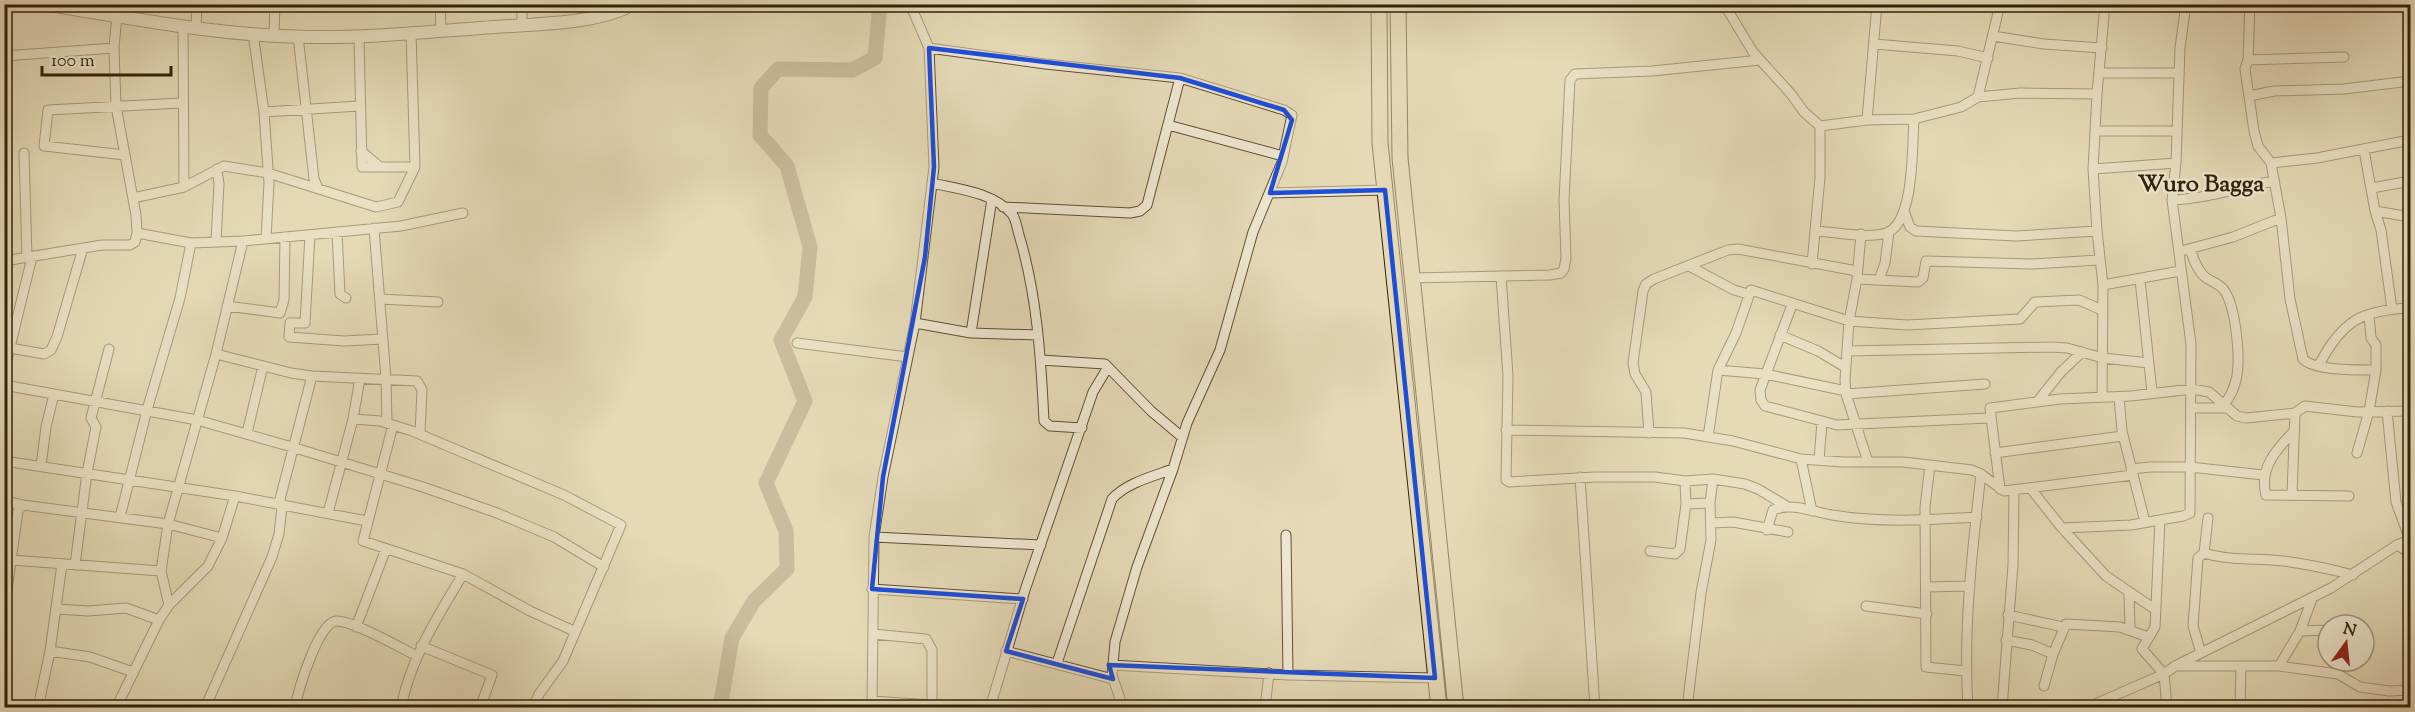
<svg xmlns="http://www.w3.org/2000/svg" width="2415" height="712" font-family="'Sorts Mill Goudy',serif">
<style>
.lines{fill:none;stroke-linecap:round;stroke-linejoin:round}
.river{stroke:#a89a7c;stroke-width:15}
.minor-casing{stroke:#604f35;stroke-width:11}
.tertiary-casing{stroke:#604f35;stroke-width:14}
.primary-casing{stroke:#33210a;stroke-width:17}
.minor{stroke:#eee6d0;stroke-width:9}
.tertiary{stroke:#eee6d0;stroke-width:12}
.primary{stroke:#e5d9b7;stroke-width:15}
.marked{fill:none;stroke:#1d4ed8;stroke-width:4.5;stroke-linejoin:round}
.labels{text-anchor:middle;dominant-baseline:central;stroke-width:5;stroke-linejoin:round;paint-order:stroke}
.district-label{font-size:24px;font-weight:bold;fill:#33210a;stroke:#eee6d0}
</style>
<rect width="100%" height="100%" fill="#e5d9b7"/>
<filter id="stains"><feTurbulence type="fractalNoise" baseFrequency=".00333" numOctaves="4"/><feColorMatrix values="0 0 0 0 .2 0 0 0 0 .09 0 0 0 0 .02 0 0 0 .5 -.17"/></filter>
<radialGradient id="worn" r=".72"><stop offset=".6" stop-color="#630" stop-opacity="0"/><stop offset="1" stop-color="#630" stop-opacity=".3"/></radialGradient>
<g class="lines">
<path class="river" d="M720 708 732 638 754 601 787 569 786 531 766 483 805 401 781 340 805 297 810 247 787 166 760 135 761 88 778 69 852 70 875 58 880 4"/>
<g class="minor-casing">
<path id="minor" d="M440 4 441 31
M1724 4 1753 52 1791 94 1804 112 1820 126V177L1812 264
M2250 4 2248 60 2245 69 2254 131 2258 146 2271 163 2281 218 2290 299 2303 359C2314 371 2359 370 2376 370
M522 25V4
M183 27 184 187
M196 29 197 4
M253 33 264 112 269 183 266 239
M274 35 275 4
M298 36 314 179 318 188
M1993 36 2044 44 2102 48
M359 37 362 167H380
M1874 44 1958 51 1988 58
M929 48 1045 64 1180 78 1284 110 1292 115 1282 162 1253 232 1220 350 1187 423 1173 469 1137 567 1115 642 1112 675 1123 708
M4 56 114 48
M2248 60 2344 57
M2100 73H2178
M2249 96 2274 91 2344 89 2410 81
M1978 97 2000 4
M264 112 359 106
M1867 120 1877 4
M1168 125 1283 156
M1820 126 1867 120 1914 119 1961 107 1978 97 2020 93 2097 94
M2095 131H2176
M2364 150 2375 211 2381 230 2392 309
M361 151 380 167H415
M24 153 27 258
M125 155 44 146 48 110 181 103
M2271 163 2317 158 2410 140
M2093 169 2176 163
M932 183C957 189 993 192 1012 214 1016 219 1017 228 1019 235 1037 294 1041 359 1044 421L1050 426 1082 428
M2372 188 2410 181
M1270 193 1385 190
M133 198 184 187 224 166 268 173 376 207 398 202 415 167 411 33
M2172 200C2206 199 2240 187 2274 181
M1003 207 1130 213 1140 211 1147 205 1180 78
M1904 211 1910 227 1916 231 2016 236 2097 231
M2375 211 2410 217
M374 228 386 379 387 423
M1815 231C1837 232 1865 239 1886 233 1915 224 1912 144 1914 119
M337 232 340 294 346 298
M137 233 191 243
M1861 234 1857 279 1849 321 1845 380 1846 394 1868 462
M310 235 305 323H290L289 337 344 341 383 339
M216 241 219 184 217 169
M2190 249C2193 258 2197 270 2205 277 2211 282 2219 283 2224 290 2236 307 2241 360 2236 380 2234 389 2229 398 2224 405
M2185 250 2233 237 2281 218
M4 261 102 245H130L135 242 137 233 136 215 116 106 114 48 118 4
M1689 266 1734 290 1748 294
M1501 276 1508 376 1506 480 1509 482 1595 477H1655L1685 481 1713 479 1745 484 1758 489 1788 507
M1412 278 1550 275 1561 273 1564 269 1566 258 1564 200 1570 80 1575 74 1652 71 1760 60
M1857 279 1918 282 1923 278 1926 261 2031 264 2099 260
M1879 280 1885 263 1889 232
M2140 280 2152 392
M2103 285 2180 271
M380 299 438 302
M1792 305 1760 390 1761 400 1765 406 1837 425 1989 418
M227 306 280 313 284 300 285 237
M915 323 971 333 1038 335
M971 333 992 199
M1780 335 1818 351 1845 367
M797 343 908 357
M10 348 44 354 51 350 57 337 83 248
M1847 351 2052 347 2067 348 2103 358 2149 363
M216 354 291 373 312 376 417 381 422 390 420 434
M1041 360 1105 364 1151 411 1182 437
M2319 365C2342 321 2361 310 2410 308
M1718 370 1765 374 1846 391
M4 372 32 257
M4 385 197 420 292 447 423 487 497 513 554 537 604 567
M1846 394 1985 384
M2102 397 2103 285 2097 231 2093 169 2097 94 2105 4
M2119 397 2122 431 2145 522
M2037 402 2061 372 2082 352
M2191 408H2226
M2387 411 2396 502 2410 540
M353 419 380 421 412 431 564 495 621 525 563 661 539 694 533 708
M393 425 363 541 463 574 530 611 574 631
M1506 430 1684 433 1733 441 1801 459 1843 462H1903L1972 470 1981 474 2004 491 2133 475
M2294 431C2276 450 2259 468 2266 495L2349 496
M247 433 263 366
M1649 433 1646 392 1635 374 1633 363 1643 291 1646 284 1654 279 1728 250 1738 249 1857 271
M1708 437 1718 370 1736 333 1751 290 1849 321 1907 325 2020 319 2035 302 2079 300 2102 310
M1995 453 2123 436
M2357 453 2369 411 2376 370V345L2371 338 2369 315
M1801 459 1812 511
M1819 460 1822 422
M4 461 235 496 367 521
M1930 465 1925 507 1926 667 1966 671
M41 466 46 427 54 394
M2131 469 2150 467H2190L2263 475
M1580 477 1595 708
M2000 489 1990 408 2060 399 2131 396 2192 389 2209 392 2237 416 2246 418 2295 413 2305 406 2357 412 2410 411
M2031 489 2062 528 2106 576 2156 610
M2292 495 2295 413
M4 501 23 505
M1686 504 1710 503
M328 513 353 419 360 378
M120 517 147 410 180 298 191 243 243 241 401 226 463 213
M2160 520 2155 627 2142 649 2164 674 2167 708
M1712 523 1733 522 1788 532
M2062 528 2131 525 2183 516 2190 513 2191 344 2172 200 2176 163 2180 48 2186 4
M1767 530 1773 510C1791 502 1814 512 1832 515 1880 523 1929 520 1977 517
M1286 535 1288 675
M874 537 1041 545
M2397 545 2410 553
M1650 551 1675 554 1680 549 1686 504 1685 481
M2204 553C2230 561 2256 558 2283 561 2307 564 2330 569 2353 575
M11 560 161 571
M75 565 87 473 96 427 91 418 109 349
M1927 587 1970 586
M872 589 1023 599
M2129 594 2130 630
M169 605 161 571 168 524 216 354 243 241
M1866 606 1927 614
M57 609 88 611 126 608 159 620
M4 611 18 511 23 505 168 524 222 538
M2008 615 2063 627
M356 627 386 549
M2300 631 2328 630
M873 634 926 639 932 650V708
M2006 640 2032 645 2053 654
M421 646 492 675 480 708
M50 651 90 657 133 672
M1006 651 1113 679
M2201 653 2193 626 2198 558 2204 553 2208 518
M1057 663 1112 499C1126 483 1154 476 1173 469
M1112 665 1288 675 1435 678
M2178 666H2279L2338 674 2360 687 2389 691 2410 690
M2279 666 2300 631 2312 599
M2044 686 2053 654 2066 624 2120 627 2148 637
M872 701 932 705
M4 707 7 708
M38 708 50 651 62 564
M116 708 159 620 169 605 208 566 222 538 235 496
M205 708 272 557 279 534 282 507 280 499 312 376
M295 708C298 691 318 623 336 621 352 620 401 648 417 656
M401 708C410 659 438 616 463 574
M872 708 874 537 883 477 915 323 934 167 929 48 910 4
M990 708 1025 590 1093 392 1108 367
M1265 708 1269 673
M1687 708 1701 593 1711 540 1710 503 1713 479
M1968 708C1963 630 1972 551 1981 474
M2002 708 2013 565 2014 491
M2086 708 2164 674 2175 666 2331 588 2397 545 2410 540
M2240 708 2241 666"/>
</g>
<g class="tertiary-casing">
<path id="tertiary" d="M43 4C131 18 220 36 309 37 372 38 434 31 495 27 536 24 599 24 633 4"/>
</g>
<g class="primary-casing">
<path id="primary" d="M1379 4 1380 143 1439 708
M1398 4 1400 158 1456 708"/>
</g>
<use href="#minor" class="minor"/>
<use href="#tertiary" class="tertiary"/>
<use href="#primary" class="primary"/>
</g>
<path d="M0 0H2415V712H0ZM929 48 1180 78 1284 110 1292 120 1270 193 1385 190 1435 678 1109 665 1113 679 1006 651 1023 599 872 589 883 477 925 257 934 167Z" fill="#e5d9b7" fill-opacity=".55" fill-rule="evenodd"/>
<path class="marked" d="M929 48 1180 78 1284 110 1292 120 1270 193 1385 190 1435 678 1109 665 1113 679 1006 651 1023 599 872 589 883 477 925 257 934 167Z"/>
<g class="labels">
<g class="district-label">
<text x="2201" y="185">Wuro Bagga</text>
</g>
</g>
<rect width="2415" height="712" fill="none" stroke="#e5d9b7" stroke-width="24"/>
<rect x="6" y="6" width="2403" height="700" fill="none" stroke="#33210a" stroke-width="3"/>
<rect x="12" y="12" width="2391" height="688" fill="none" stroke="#33210a" stroke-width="1.5"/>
<g transform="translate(2346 643) rotate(15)"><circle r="28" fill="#eee6d0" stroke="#a39781" stroke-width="1.5"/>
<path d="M0-4.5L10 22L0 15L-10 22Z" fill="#8f2418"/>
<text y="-9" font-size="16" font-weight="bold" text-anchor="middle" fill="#33210a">N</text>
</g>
<path d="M42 66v9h129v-9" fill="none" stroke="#33210a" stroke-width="3"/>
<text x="51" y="66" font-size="18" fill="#33210a" stroke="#eee6d0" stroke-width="4.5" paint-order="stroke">100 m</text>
<rect width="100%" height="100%" filter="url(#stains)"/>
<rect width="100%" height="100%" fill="url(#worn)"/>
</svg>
